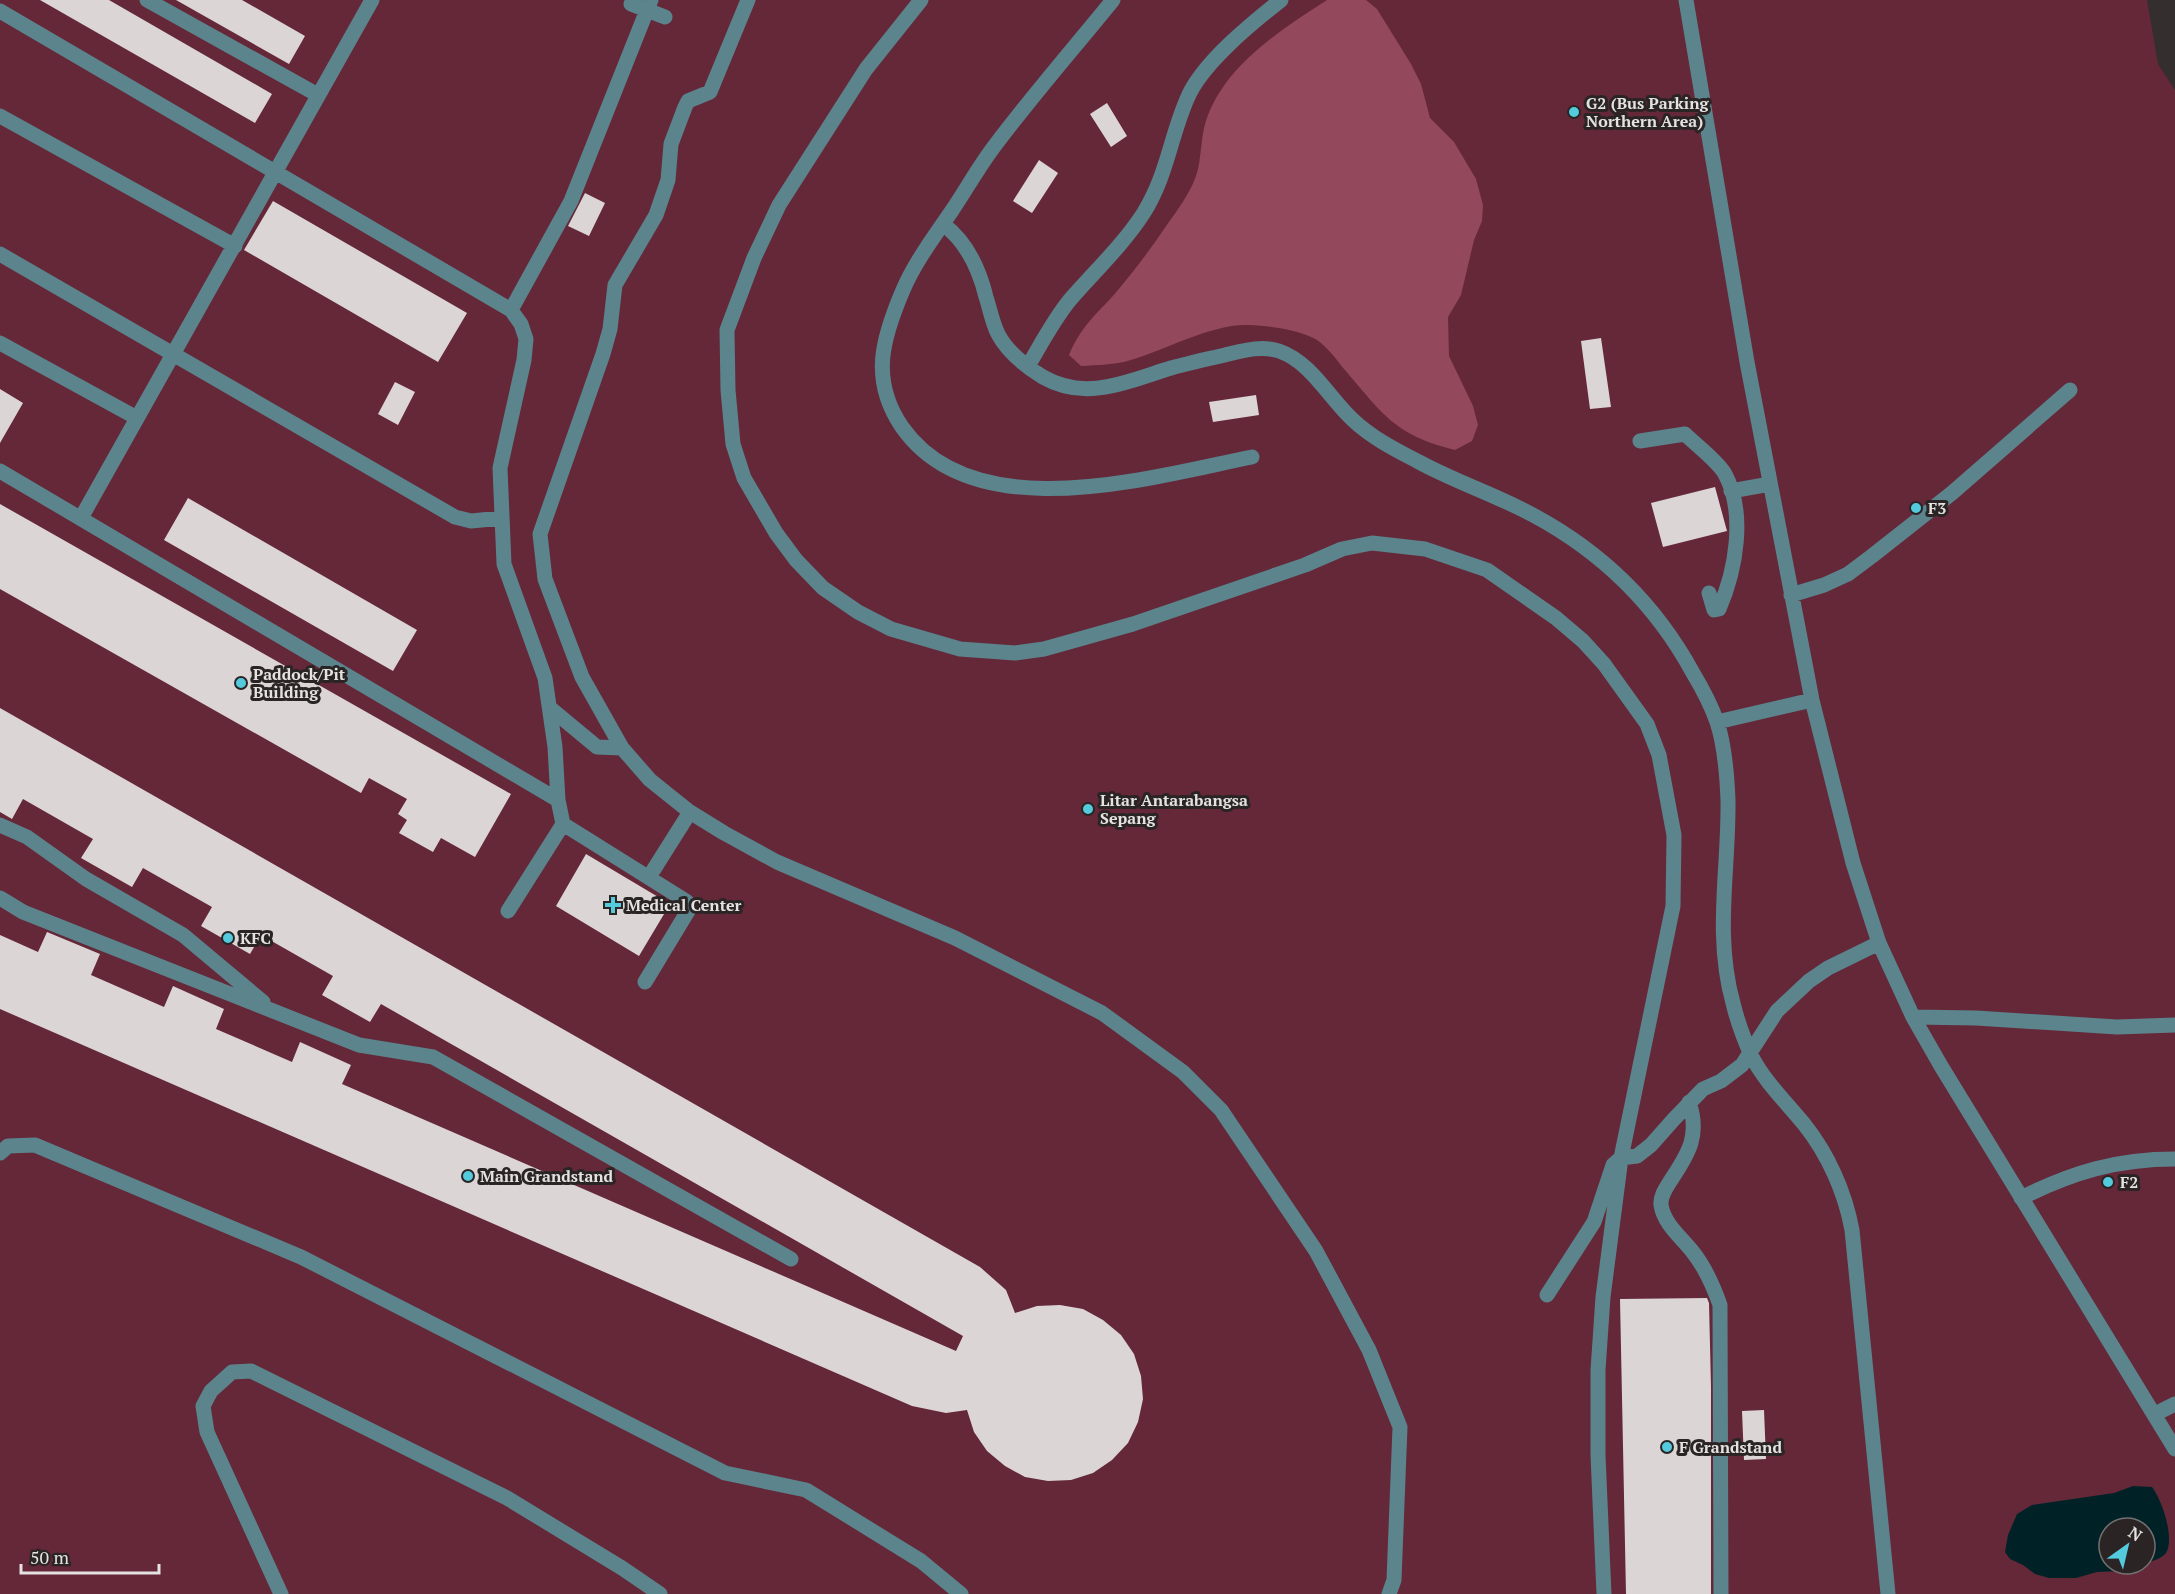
<svg xmlns="http://www.w3.org/2000/svg" width="2175" height="1594" font-family="'PT Serif',serif">
<style>
.green{fill:#642839;fill-rule:evenodd}
.forest{fill:#94485c}
.water{fill:#002227}
.building{fill:#dcd5d6}
.lines{fill:none;stroke-linecap:round;stroke-linejoin:round}
.minor{stroke:#5b848c;stroke-width:15}
.poi-dot{fill:#54cadd;stroke:#2a2425;stroke-width:2}
.labels{text-anchor:middle;dominant-baseline:central;stroke-width:6;stroke-linejoin:round;paint-order:stroke}
.poi-label{font-size:16px;font-weight:bold;fill:#e5e2e2;stroke:#2a2425;text-anchor:start}
</style>
<rect width="100%" height="100%" fill="#342e2f"/>
<path class="green" d="M0 0H2147L2158 64 2175 90V1594H0ZM2109 1528H2145V1564H2109Z"/>
<path class="forest" d="M1327 0H1366L1377 9 1411 64 1421 84 1430 118 1454 142 1476 179 1483 205 1482 221 1474 240 1461 295 1448 317 1449 356 1473 406 1478 425 1472 441 1455 450C1394 435 1382 413 1344 369 1335 358 1324 342 1311 337 1292 329 1269 326 1249 325 1213 323 1165 350 1131 360 1115 365 1097 365 1081 366L1069 355C1080 329 1093 317 1112 297 1130 276 1147 254 1162 232 1175 213 1193 191 1198 169 1202 151 1201 132 1208 115 1229 62 1281 30 1327 0Z"/>
<path class="water" d="M2133 1486 2152 1487C2162 1500 2175 1538 2166 1553 2161 1559 2153 1561 2145 1563V1528H2109V1564H2143L2120 1571 2097 1572 2076 1578H2049L2035 1574 2023 1565 2010 1559 2005 1552 2008 1535 2017 1514 2032 1505 2114 1493Z"/>
<path class="building" d="M40 0H109L272 94 255 123Z
M176 0H242L305 36 289 64Z
M1107 103 1127 136 1111 147 1090 114Z
M1039 160 1058 173 1032 213 1013 201Z
M585 193 605 203 589 236 568 226Z
M273 201 467 313 438 362 244 250Z
M1601 338 1611 407 1590 409 1581 341Z
M395 382 415 392 398 425 378 414Z
M0 389 23 403 0 443Z
M1256 395 1259 415 1213 422 1209 402Z
M1715 487 1727 531 1663 547 1651 503Z
M188 498 417 630 393 671 164 540Z
M0 504 511 794 475 857 441 838 433 852 399 833 407 820 398 814 407 799 369 778 361 793 0 589Z
M0 708 980 1267 1006 1290 1015 1313 1037 1306 1060 1305 1083 1309 1103 1320 1121 1335 1134 1354 1141 1376 1143 1399 1138 1422 1128 1443 1112 1460 1093 1473 1071 1480 1048 1481 1025 1477 1005 1466 987 1451 974 1432 967 1410 946 1413 912 1406 0 1009V935L38 952 47 932 100 954 91 975 164 1007 173 986 224 1009 216 1029 292 1062 300 1042 351 1065 342 1084 956 1351 963 1336 381 1004 370 1022 322 995 333 976 261 935 250 954 201 926 212 907 143 868 132 887 81 858 93 839 23 799 12 819 0 812Z
M586 854 670 904 639 956 556 906Z
M1707 1298 1709 1303 1711 1387V1594H1626L1620 1299Z
M1764 1410 1766 1459 1744 1460 1742 1411Z"/>
<g class="lines">
<path class="minor" d="M147 0 318 95
M748 0 710 92 688 101 685 107 671 144 668 180 656 215 615 285 610 329 603 354 540 534 545 579 582 677 622 748 650 780 690 812 724 833 777 862 955 938 1102 1013 1183 1072 1221 1110 1316 1251 1369 1350 1400 1427 1394 1580 1389 1594
M921 0 866 69 779 205 754 258 727 330 728 390 733 444 744 478 776 533 796 560 823 588 858 612 891 629 960 649 1015 653 1044 649 1133 624 1305 565 1342 549 1372 543 1425 549 1487 570 1556 618 1583 641 1604 664 1647 724 1659 755 1674 835 1673 906 1621 1158 1603 1297 1598 1370V1455L1604 1594
M1113 0C1074 48 1033 95 996 144 979 166 966 190 951 212 934 237 915 262 903 290 882 339 870 380 902 427 974 530 1151 477 1252 457
M1686 0 1747 362 1812 700 1853 863 1879 943 1913 1017 1941 1066 2175 1449
M631 4 665 17
M0 11 511 310 521 324 526 339 524 360 500 468 504 564 545 678 555 747 558 800 563 824 686 901 691 906 645 982
M0 116 235 246
M943 224C967 242 979 268 986 297 990 309 992 322 998 334 1008 353 1025 366 1043 377 1086 402 1128 381 1171 368 1189 363 1207 359 1225 355 1242 351 1261 345 1279 351 1311 362 1329 398 1353 420 1372 438 1396 450 1419 462 1456 482 1496 495 1533 515 1602 552 1656 605 1693 673 1702 688 1711 705 1717 722 1725 746 1727 775 1728 800 1729 870 1714 935 1733 1003 1737 1020 1744 1039 1751 1055 1764 1081 1786 1102 1804 1124 1828 1154 1845 1192 1852 1230L1888 1594
M0 254 455 517 471 521 502 518
M511 310 571 201 651 0
M0 343 137 418
M1028 366C1041 344 1053 321 1069 301 1094 272 1122 246 1143 214 1167 176 1170 138 1187 99 1201 64 1252 23 1281 0
M1640 441 1685 434C1696 445 1718 461 1725 474 1746 513 1736 570 1719 609L1714 610 1709 593
M0 471 558 800
M1731 491 1770 484
M81 518 372 0
M1791 595 1824 585 1848 574 1872 556 1952 493 2070 390
M550 708 597 747 622 748
M1717 722 1812 700
M0 825 27 837 86 879 183 935 263 1002
M649 877 690 812
M0 898 23 912 359 1045 433 1057 791 1259
M508 911 563 824
M1913 1017 1976 1018 2117 1027 2175 1025
M1689 1102C1700 1135 1689 1153 1671 1180 1666 1188 1660 1196 1661 1205 1664 1224 1681 1237 1692 1251 1705 1267 1713 1285 1720 1305L1721 1594
M0 1153 8 1146 35 1145 301 1257 725 1473 806 1490 921 1561 961 1594
M2021 1198C2073 1172 2117 1159 2175 1159
M1547 1295 1594 1222 1613 1165 1621 1158 1637 1156 1651 1145 1674 1119 1703 1089 1721 1081 1742 1065 1777 1011 1809 981 1828 968 1879 943
M2155 1414 2175 1404
M281 1594 207 1432 203 1406 211 1391 232 1372 251 1371 507 1498 622 1568 660 1594"/>
</g>
<g class="poi-dot">
<circle cx="1574" cy="112" r="6"/>
<circle cx="1916" cy="508" r="6"/>
<circle cx="241" cy="683" r="6"/>
<circle cx="1088" cy="809" r="6"/>
<path d="M610 896h6v6h6v6h-6v6h-6v-6h-6v-6h6z"/>
<circle cx="228" cy="938" r="6"/>
<circle cx="468" cy="1176" r="6"/>
<circle cx="2108" cy="1182" r="6"/>
<circle cx="1667" cy="1447" r="6"/>
</g>
<g class="labels">
<g class="poi-label">
<text x="1586" y="103">G2 (Bus Parking<tspan x="1586" dy="18">Northern Area)</tspan></text>
<text x="1928" y="508">F3</text>
<text x="253" y="674">Paddock/Pit<tspan x="253" dy="18">Building</tspan></text>
<text x="1100" y="800">Litar Antarabangsa<tspan x="1100" dy="18">Sepang</tspan></text>
<text x="626" y="905">Medical Center</text>
<text x="240" y="938">KFC</text>
<text x="480" y="1176">Main Grandstand</text>
<text x="2120" y="1182">F2</text>
<text x="1679" y="1447">F Grandstand</text>
</g>
</g>
<g transform="translate(2127 1546) rotate(34)"><circle r="28" fill="#2a2425" stroke="#757071" stroke-width="1.5"/>
<path d="M0-4.5L10 22L0 15L-10 22Z" fill="#54cadd"/>
<text y="-9" font-size="16" font-weight="bold" text-anchor="middle" fill="#e5e2e2">N</text>
</g>
<path d="M21 1564v9h138v-9" fill="none" stroke="#e5e2e2" stroke-width="3"/>
<text x="30" y="1564" font-size="18" fill="#e5e2e2" stroke="#2a2425" stroke-width="4.5" paint-order="stroke">50 m</text>
</svg>
